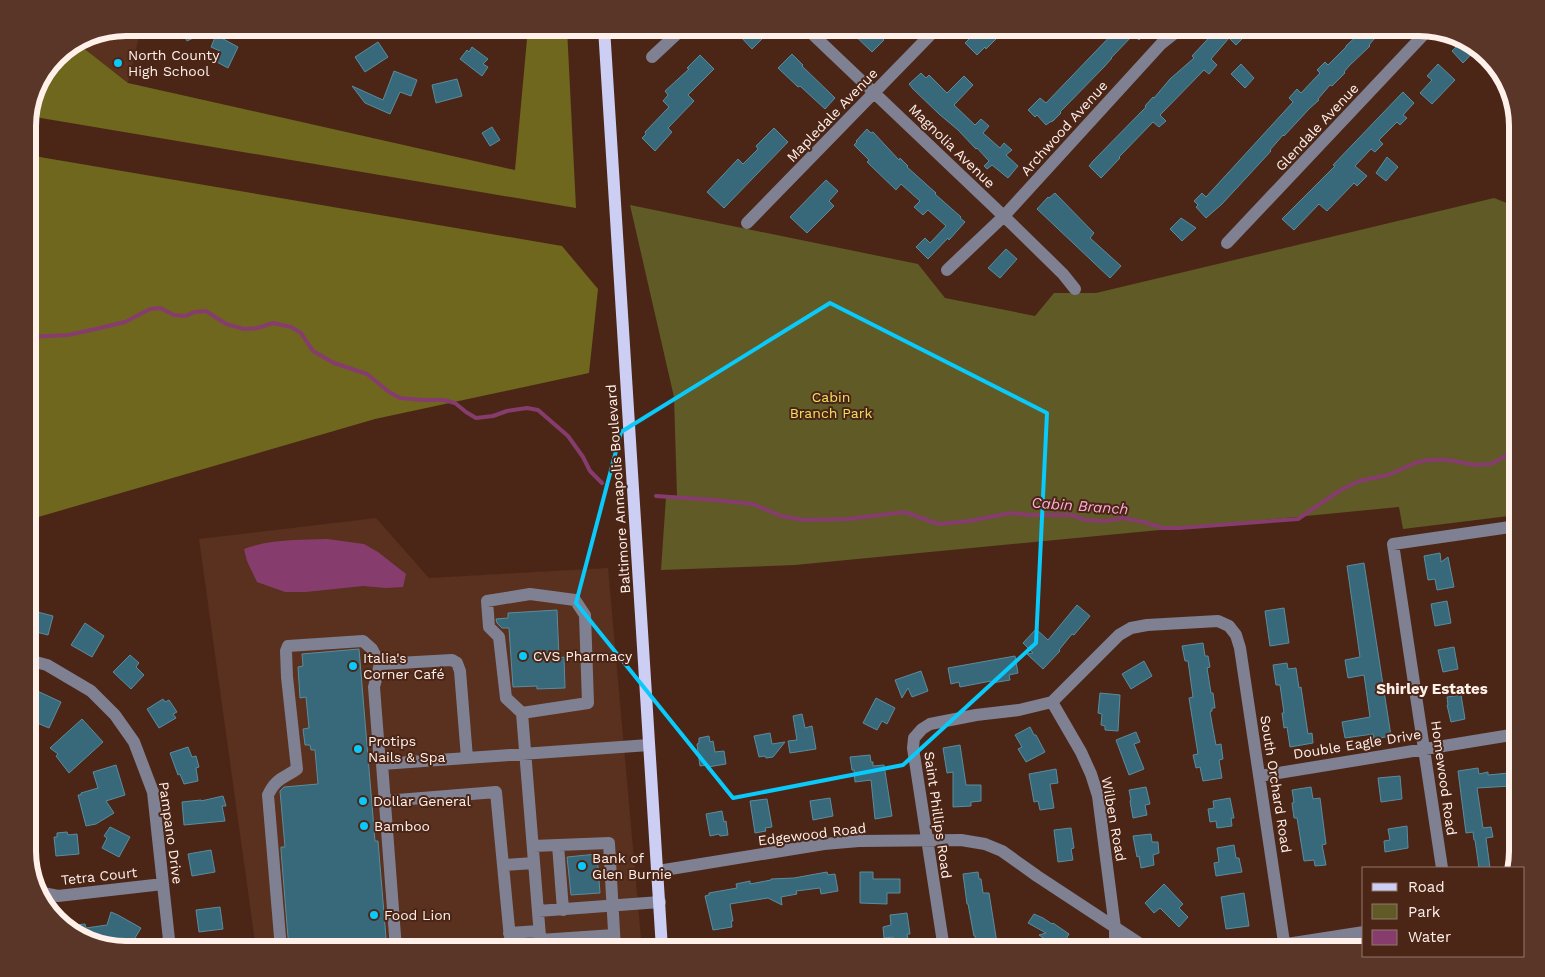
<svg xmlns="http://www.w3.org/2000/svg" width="1545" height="977" font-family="'Work Sans',sans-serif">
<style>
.built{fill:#5a301e}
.green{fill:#605a26}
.forest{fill:#6f671d}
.water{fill:#863d6d}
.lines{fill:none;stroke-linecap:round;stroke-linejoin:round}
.stream{stroke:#863d6d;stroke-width:4}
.building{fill:#37697a;stroke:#5b8c9e}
.minor{stroke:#7f8092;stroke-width:12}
.major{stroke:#cccef3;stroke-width:12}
.marked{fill:none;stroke:#09cafa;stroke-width:4;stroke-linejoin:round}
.poi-dot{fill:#09cafa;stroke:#4b2617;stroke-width:2}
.labels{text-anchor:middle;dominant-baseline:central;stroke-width:4;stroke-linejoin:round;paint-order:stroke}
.poi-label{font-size:14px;fill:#fff0ea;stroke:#4b2617;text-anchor:start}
.street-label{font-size:14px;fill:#fff0ea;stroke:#4b2617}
.park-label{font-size:14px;fill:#eee062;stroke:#4b2617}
.water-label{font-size:15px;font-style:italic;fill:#ffabde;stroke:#4b2617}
.neighbourhood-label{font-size:15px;font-weight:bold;fill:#fff0ea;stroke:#4b2617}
.rim{fill:none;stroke:#fff0ea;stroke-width:6}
</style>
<rect width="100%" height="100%" fill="#4b2617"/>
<path class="built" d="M127 28H141L128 83 77 43 89 35Z
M376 518 429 578 608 568 642 949H256L199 539Z"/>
<path class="green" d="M1494 198 1517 207V515L1403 529 1399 507 795 565 661 570 666 497 677 496 674 397 630 205 918 264 945 298 1035 316 1054 293H1096Z"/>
<path class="forest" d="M528 28H567L576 208 29 116 35 88 57 56 77 43 128 83 515 170Z
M28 155 562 246 598 289 589 373 375 419 28 520Z"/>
<path class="water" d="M327 539 364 544 378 552 406 574 403 587 386 588 363 586 306 592H285L257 582 247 561 244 549C270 539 300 540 327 539Z"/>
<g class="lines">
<path class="stream" d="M28 337 68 335 100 328 125 322 150 309 160 308 174 315 186 316 194 312 206 311 226 324 244 329 258 328 273 323 291 327 301 333 313 351 334 363 367 374 389 392 400 398 423 400H444L455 403 466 412 476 418 493 416 507 411 527 408 538 410 568 436 583 457 590 471 602 483
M656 496 715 500 753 504 781 516 804 520 848 519 904 512 939 524 969 521 1010 513 1030 515H1071L1086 520 1106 521 1123 518 1144 522 1162 528H1179L1298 519 1339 491 1359 481 1388 475 1415 463 1428 460H1449L1475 465 1491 464 1504 457 1517 446"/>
</g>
<path class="building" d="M181 28H214L187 41Z
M746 28H762L768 33 752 49 739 35Z
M847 28H871L884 40 872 52Z
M1118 28H1150L1139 40 1133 35 1111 58H1112L1104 67 1060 112 1061 113 1053 121 1050 122 1046 125 1037 115 1035 117 1028 110 1040 98 1046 103Z
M1218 28H1253L1236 45 1229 38 1211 59 1217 65 1209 74 1204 70 1160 115 1166 121 1159 127 1153 122 1119 157 1120 158 1101 178 1089 166 1093 161 1146 107 1145 106 1153 97 1154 98 1170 79 1194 58 1192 56Z
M1365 28H1387L1374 39 1369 45 1370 46 1349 66 1344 72 1345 73 1332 86 1330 85 1318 99 1319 100 1309 109 1284 136 1283 135 1270 150 1271 151 1222 204 1206 218 1196 207 1198 205 1194 201 1202 193 1206 197 1293 102 1289 98 1297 89 1301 93 1320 73 1317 70 1325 62 1328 65 1346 47V46Z
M978 30 982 34 987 30 996 39 986 49 985 47 977 55 965 43Z
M216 35 238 47 228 68 215 61 220 51 211 47Z
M1462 41 1473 44 1477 48 1463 63 1452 51Z
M378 42 388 57 365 72 355 57Z
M472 47 488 59 483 64 488 67 482 76 460 59 467 50 469 52Z
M792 54 803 65 802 66 835 98 825 109 800 86 798 87 778 68Z
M700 55 714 69 688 95 694 101 668 128 672 132 655 151 642 138 646 134 645 132 669 107 663 101 668 95 665 91 689 69 687 68Z
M1241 64 1254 78 1245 88 1231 74Z
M1438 64 1455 80 1432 104 1420 93 1432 80 1427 76Z
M394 71 417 80 411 96 400 92 390 114 365 103 352 86 383 100Z
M921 73 926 78 929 75 947 93 964 76 973 85 954 105 975 125 981 119 989 126 983 133 1000 148 1004 143 1012 150 1006 155 1018 166 1008 178 992 165 987 169 984 166 989 161 977 148 976 149 958 130 939 114 913 89 909 84Z
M457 79 462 96 436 103 432 85Z
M1403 92 1414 103 1403 115 1407 118 1400 125 1397 122 1379 140 1383 144 1375 152 1371 149 1355 166 1367 176 1357 186 1354 183 1327 211 1319 204 1294 230 1282 219 1335 166 1333 165Z
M492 127 500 140 490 146 482 133Z
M774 128 788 142 724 208 707 192 738 159 743 164 758 149 756 146Z
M867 129 871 133 873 132 899 160 900 158 908 166 907 167 936 193 935 194 961 217 960 218 965 222 949 240 948 238 928 259 916 247 925 238 930 243 946 226 928 210 923 215 914 207 920 201 901 184 896 190 867 162 869 160 854 145 857 142 856 141Z
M1387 157 1398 167 1386 181 1376 173Z
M826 180 838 191 829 201 834 206 807 233 790 217Z
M1055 193 1094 233 1090 238 1121 266 1110 278 1037 209 1048 197 1049 198Z
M1181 218 1196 228 1182 241 1170 229Z
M1006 249 1017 259 1000 278 988 268Z
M1440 553 1441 562 1448 557 1454 587 1437 590 1435 579 1428 580 1424 556Z
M1364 563 1391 736 1374 739 1373 734 1345 738 1342 722 1370 717 1364 675 1348 678 1345 660 1360 657 1347 566Z
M1447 601 1451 623 1435 626 1431 604Z
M1077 605 1090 616 1074 635 1072 634 1059 650 1060 651 1043 669 1027 654 1033 653 1023 643 1036 629 1048 640Z
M1284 608 1289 643 1270 646 1265 611Z
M30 610 53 616 48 635 28 630V617Z
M557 610 559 658 564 657 565 688 537 689V686L513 687 509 628H502L497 623 496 619 508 618V613Z
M85 623 104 636 92 657 71 645Z
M1203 643 1205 656H1208L1210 667 1207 668 1211 693H1213L1215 708H1212V711L1210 712 1213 729 1216 745 1221 744 1223 759 1219 760 1222 778 1203 781 1200 767 1196 768 1193 755 1198 754 1189 698 1193 697 1188 661H1185L1182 646Z
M1454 647 1458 669 1443 672 1438 650Z
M359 649 375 841H378L387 950H289L281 850V847H285L280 791 284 787 318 784 315 750H311L310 745H305L303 729 309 728 306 697 300 698 298 667 303 666 302 654Z
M130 655 139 663 136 667 144 675 131 689 113 672Z
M1015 656 1018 673 1009 675 1010 680 992 683 991 681 960 687 959 682 951 684 948 668Z
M1144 661 1152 676 1131 689 1122 674Z
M1287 663 1288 669 1296 668 1299 688 1301 687 1308 734 1312 733 1313 743 1290 747 1287 727 1284 728 1282 713H1284L1280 685H1276L1273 665Z
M921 671 928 691 912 697 908 688 902 698 895 680Z
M33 689 61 702 49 728 30 720 33 714 28 712V701Z
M1100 693 1120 695 1118 731 1105 730V726L1101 725 1102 714 1098 713Z
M1461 695 1465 719 1451 722 1447 705H1448L1447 697Z
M876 698 895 708 887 724 882 721 877 730 863 723Z
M163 699 165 702 169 700 177 712 173 714 176 718 159 728 147 709Z
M802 714 805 728 812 726 816 749 790 753 788 741 797 740 793 716Z
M82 719 103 742 69 773 56 756 58 754 50 748Z
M1030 727 1034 735H1036L1045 752 1026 762 1018 749 1022 747 1015 735Z
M1136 732 1140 742 1134 744 1144 769 1129 775 1116 740Z
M770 733 772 744 785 742 773 757 766 758 765 756 759 757 754 736Z
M709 736 710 742 713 741 715 752 724 751 726 764 708 767 707 765 700 766 697 744 699 743V738Z
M960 745 966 785H981V801L971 802V806L953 807V772L947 773 943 748Z
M188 747 192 757 196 756 199 767 196 768 198 781 184 784 180 774 178 775 170 753Z
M870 755 871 762H873V766L884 765 892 816 875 819 871 780 855 782 854 770H852L850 757Z
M116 765 125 795 106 801 114 813 96 824 86 826 78 795H81V793L98 788 93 772Z
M1478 768 1479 774 1488 772V775L1509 773 1511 786 1477 788 1483 828 1491 827 1493 837 1486 838 1490 868H1479L1475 840H1474L1473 832 1466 833 1458 771Z
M1056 769 1058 783 1050 784 1054 808 1040 810 1038 801 1034 802 1029 774Z
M1400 776 1402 799 1381 802 1378 778Z
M1146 787 1150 804 1145 805 1147 815 1133 818 1130 801 1131 800 1129 790Z
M1311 787 1313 799 1320 798 1326 844 1322 845 1326 865 1315 866 1314 860 1304 861 1297 818H1294L1292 803 1294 802 1292 790Z
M223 796 226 806H222L225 821 184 825 182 802 201 800V801Z
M830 798 833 816 813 820 810 801Z
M1230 798 1234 818H1231L1232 826 1217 828 1216 821 1210 822 1208 809 1214 808 1213 801Z
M767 799 772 827 765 828 766 831 755 833 750 801Z
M722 811 724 822 726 821 728 835 720 836 719 834 710 836 706 814Z
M1407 826 1408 848 1385 852 1384 841 1390 840 1388 829Z
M110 827 130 837 119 857 102 848 107 838 104 836Z
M1071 828 1074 848 1071 849 1073 860 1058 862 1054 830Z
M67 832 68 835 77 834 79 854 56 856 54 837H57V833Z
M1151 834 1152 842H1158L1159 853 1153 855 1154 865 1141 868 1139 856 1137 857 1133 836Z
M1234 845 1236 858H1239L1242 872 1216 876 1214 863 1219 862 1217 848Z
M211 850 215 872 192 876 188 854Z
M597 854 600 893 571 895 567 857Z
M827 872 828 875 835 874 838 891 821 894 820 888 796 891 797 894 781 897 782 905 768 898 730 904 733 921H731L732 927 713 930 705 896 709 895V893L737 888 736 884 750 881V884L771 880V879L794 878Z
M860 872H873V879H900V893H887V904L860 903Z
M978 872 979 879H981L983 893H989L997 943 977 947 975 936H974L968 904H967L963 874Z
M1164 884 1183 904 1179 908 1188 917 1179 927 1160 908 1154 913 1145 903Z
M1244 893 1249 926 1226 929 1221 897Z
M220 907 223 929 199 932 196 910Z
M111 912 118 915 141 928 129 948 123 945 121 948 72 933 65 926 85 924 86 928 107 925Z
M907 913 910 934H907L909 945 894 947 893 937 884 938 883 927 891 925 890 915Z
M1034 914 1043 918 1052 924 1053 923 1069 934 1060 949 1039 935 1046 933 1028 923Z"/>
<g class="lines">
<path class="minor" d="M806 28 1014 226 1063 274 1075 289
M430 33V28
M652 57 683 28
M747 223 937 28
M1227 243 1428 30
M947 270 1004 216 1161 44 1181 28
M28 660 47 665 91 691 115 715 134 742 153 792 170 949
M380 664 374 687 379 752 382 764 396 949
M1052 702 1081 752 1091 774 1098 796 1115 928V949
M522 713 588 703 585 615 575 600 530 594 487 601 489 627 499 637 506 698 522 713 541 949
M382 764 649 745
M1260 776 1517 734
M385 801 496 792 511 949
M558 845 563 910
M533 846 609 843 615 949
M503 865 534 863
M1442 868 1393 544 1517 526
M658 871 824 844 859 841 961 840 985 844 1002 851 1037 876 1148 949
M38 892 58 896 163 884
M538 911 660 902
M509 933 539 931
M540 940 614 935
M281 949 268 795C276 778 283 779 297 769L287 677 286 651 288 646 363 641 372 649 380 664 452 660 457 663 460 671 467 758
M944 949 913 748 914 738 922 729 930 724 976 715 1019 710 1052 702 1119 635 1131 628 1147 625 1218 621 1229 626 1236 635 1240 648 1285 949
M1255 949 1364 932"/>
<path class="major" d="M604 28 662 949"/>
</g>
<path class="marked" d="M830 303 1047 413 1036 643 903 765 733 798 576 603 621 432Z"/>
<g class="poi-dot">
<circle cx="118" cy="63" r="5"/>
<circle cx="523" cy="656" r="5"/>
<circle cx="353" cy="666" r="5"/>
<circle cx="358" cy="749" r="5"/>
<circle cx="363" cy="801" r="5"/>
<circle cx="364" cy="826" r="5"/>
<circle cx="582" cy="866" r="5"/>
<circle cx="374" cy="915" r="5"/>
</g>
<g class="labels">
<g class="poi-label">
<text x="128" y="55">North County<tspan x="128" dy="16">High School</tspan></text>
<text x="533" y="656">CVS Pharmacy</text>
<text x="363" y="658">Italia's<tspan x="363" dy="16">Corner Café</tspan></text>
<text x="368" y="741">Protips<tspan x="368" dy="16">Nails &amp; Spa</tspan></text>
<text x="373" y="801">Dollar General</text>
<text x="374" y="826">Bamboo</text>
<text x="592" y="858">Bank of<tspan x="592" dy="16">Glen Burnie</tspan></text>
<text x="384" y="915">Food Lion</text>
</g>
<g class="street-label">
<text transform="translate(832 115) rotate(-46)">Mapledale Avenue</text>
<text transform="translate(1317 127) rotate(-47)">Glendale Avenue</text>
<text transform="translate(1064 128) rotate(-48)">Archwood Avenue</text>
<text transform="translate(952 146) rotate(44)">Magnolia Avenue</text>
<text transform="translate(618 489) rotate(-94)">Baltimore Annapolis Boulevard</text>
<text transform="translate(1357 744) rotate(-9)">Double Eagle Drive</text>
<text transform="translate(1444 778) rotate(82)">Homewood Road</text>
<text transform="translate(1276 784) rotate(81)">South Orchard Road</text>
<text transform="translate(938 815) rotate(82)">Saint Phillips Road</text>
<text transform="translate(1114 819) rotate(80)">Wilben Road</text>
<text transform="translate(171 833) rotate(82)">Pampano Drive</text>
<text transform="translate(812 834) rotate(-7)">Edgewood Road</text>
<text transform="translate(99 876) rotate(-6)">Tetra Court</text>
</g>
<g class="park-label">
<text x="831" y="397">Cabin<tspan x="831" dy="16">Branch Park</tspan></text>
</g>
<g class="water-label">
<text transform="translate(1080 506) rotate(4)">Cabin Branch</text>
</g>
<g class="neighbourhood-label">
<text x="1432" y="689">Shirley Estates</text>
</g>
</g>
<path d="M0 0H1545V977H0ZM126 36H1419A90 90 0 0 1 1509 126V851A90 90 0 0 1 1419 941H126A90 90 0 0 1 36 851V126A90 90 0 0 1 126 36Z" fill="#593628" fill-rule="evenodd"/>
<path class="rim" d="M126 36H1419A90 90 0 0 1 1509 126V851A90 90 0 0 1 1419 941H126A90 90 0 0 1 36 851V126A90 90 0 0 1 126 36Z"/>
<rect x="1362" y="867" width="162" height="90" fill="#4b2617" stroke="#93776b"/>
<rect x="1372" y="883" width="25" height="8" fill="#cccef3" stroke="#93776b"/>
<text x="1408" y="892" font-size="15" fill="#fff0ea">Road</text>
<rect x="1372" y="904" width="25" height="15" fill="#605a26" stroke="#93776b"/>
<text x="1408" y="917" font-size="15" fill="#fff0ea">Park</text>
<rect x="1372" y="930" width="25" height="15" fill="#863d6d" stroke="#93776b"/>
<text x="1408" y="942" font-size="15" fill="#fff0ea">Water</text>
</svg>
